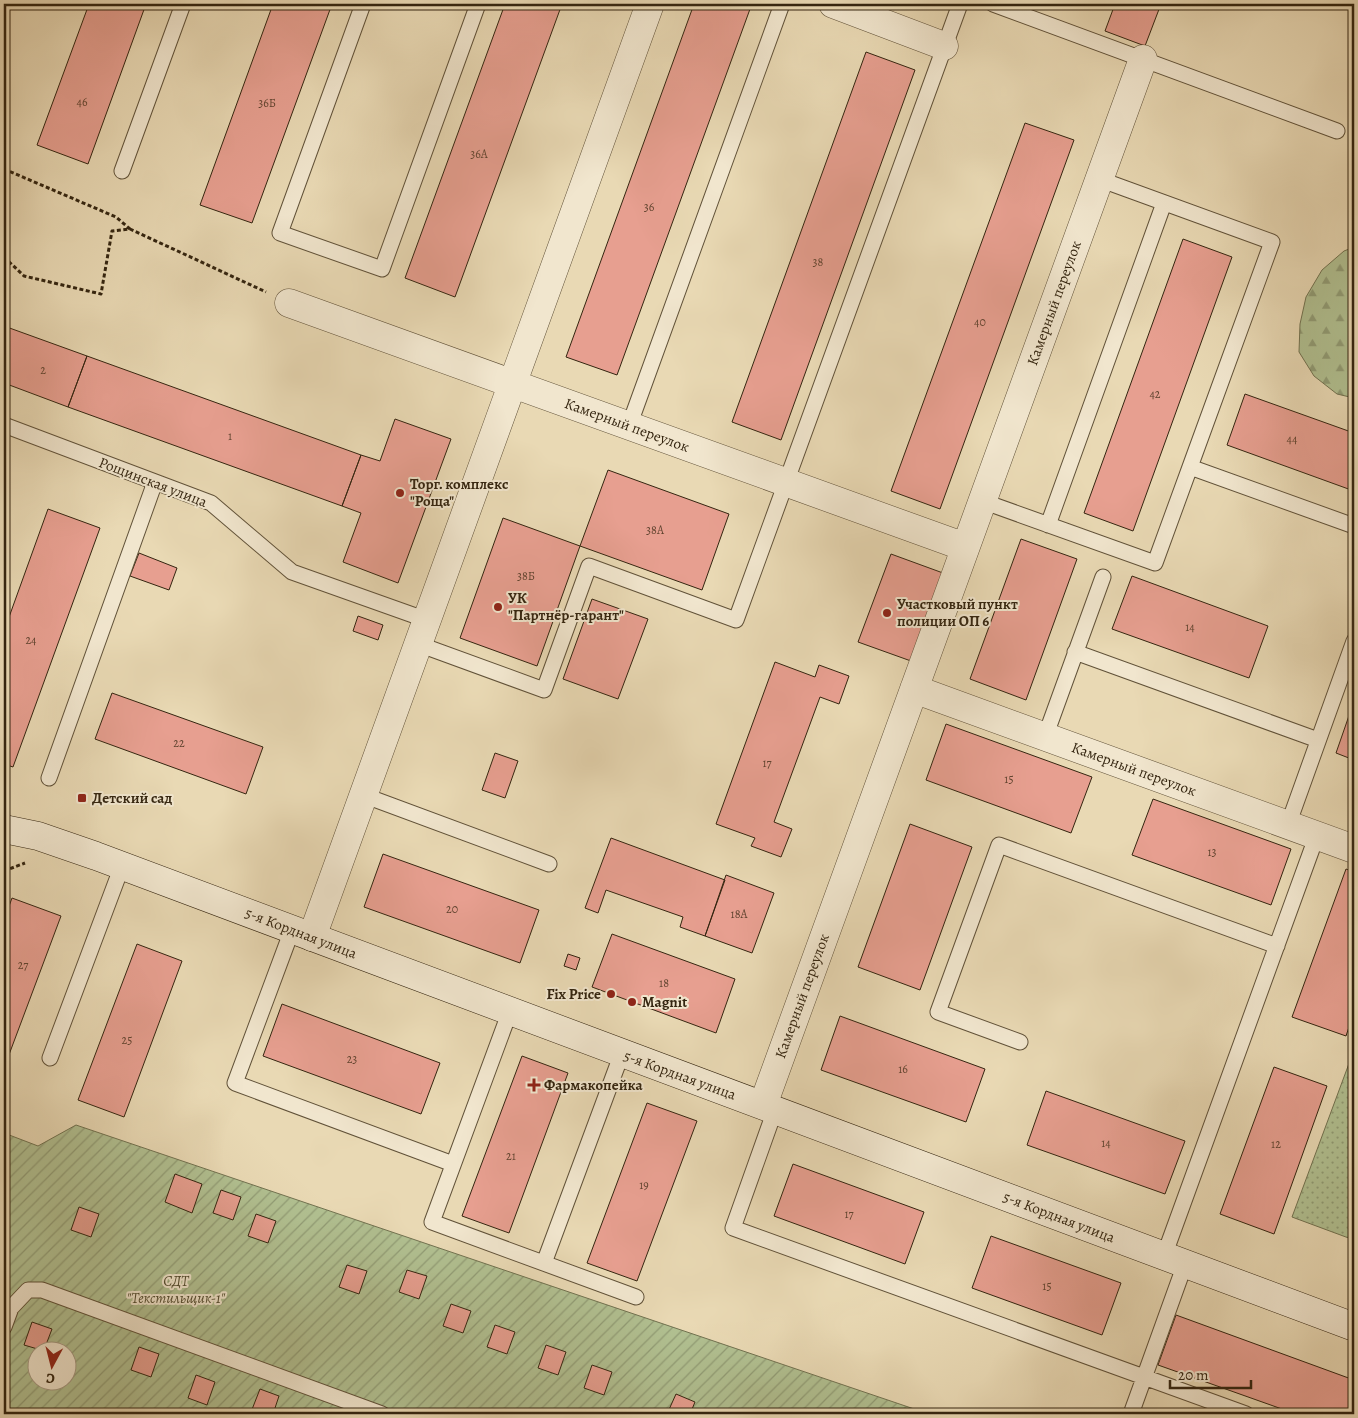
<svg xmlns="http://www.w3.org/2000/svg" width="1358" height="1418" font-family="Alegreya,serif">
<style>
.grass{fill:url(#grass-dots);stroke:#727250}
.forest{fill:url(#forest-firs);stroke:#727250}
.garden{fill:url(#garden-furrows);stroke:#727250;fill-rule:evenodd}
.building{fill:#e79f90;stroke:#342510}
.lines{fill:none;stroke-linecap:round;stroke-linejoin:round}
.service-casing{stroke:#615239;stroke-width:17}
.minor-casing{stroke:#615239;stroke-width:29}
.secondary-casing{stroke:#342510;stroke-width:29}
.path{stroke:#342510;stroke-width:3;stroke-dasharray:4 2.5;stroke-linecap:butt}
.service{stroke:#f1e6ce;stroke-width:15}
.minor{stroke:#f1e6ce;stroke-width:28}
.secondary{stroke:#f1e6ce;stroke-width:28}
.poi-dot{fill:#8f2418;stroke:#f1e6ce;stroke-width:2}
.labels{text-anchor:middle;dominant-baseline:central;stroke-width:4;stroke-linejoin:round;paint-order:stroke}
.number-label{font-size:12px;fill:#614430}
.street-label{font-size:15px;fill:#342510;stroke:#f1e6ce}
.poi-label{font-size:15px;font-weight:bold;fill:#342510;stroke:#f1e6ce;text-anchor:start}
.park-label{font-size:15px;font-style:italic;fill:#534c30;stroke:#f1e6ce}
</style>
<defs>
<pattern id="grass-dots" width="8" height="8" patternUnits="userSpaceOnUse" patternTransform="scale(1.25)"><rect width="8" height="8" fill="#b1c091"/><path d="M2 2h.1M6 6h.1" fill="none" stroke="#919c75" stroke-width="1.8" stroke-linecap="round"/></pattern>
<pattern id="forest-firs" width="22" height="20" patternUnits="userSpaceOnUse" patternTransform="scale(1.25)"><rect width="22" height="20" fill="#b1c091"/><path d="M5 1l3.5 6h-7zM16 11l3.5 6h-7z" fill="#919c75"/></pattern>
<pattern id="garden-furrows" width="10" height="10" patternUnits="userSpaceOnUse" patternTransform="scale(1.25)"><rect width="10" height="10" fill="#b1c091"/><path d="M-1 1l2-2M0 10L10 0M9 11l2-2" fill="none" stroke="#919c75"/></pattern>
</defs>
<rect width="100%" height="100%" fill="#e9d9b4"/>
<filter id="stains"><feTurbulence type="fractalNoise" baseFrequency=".004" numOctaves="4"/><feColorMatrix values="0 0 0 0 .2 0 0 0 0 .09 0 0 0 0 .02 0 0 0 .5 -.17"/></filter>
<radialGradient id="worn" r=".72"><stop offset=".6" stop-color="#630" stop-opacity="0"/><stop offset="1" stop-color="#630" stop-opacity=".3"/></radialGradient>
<path class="grass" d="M1354 1050V1240L1292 1217Z"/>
<path class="forest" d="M1354 247V398L1337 394 1314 376 1299 352 1300 324 1306 297 1322 270 1344 251Z"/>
<path class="garden" d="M76 1125 929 1414H4V1133L38 1146ZM38 1350H68V1380H38Z"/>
<path class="building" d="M89 4H146L88 164 37 145Z
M273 4H332L252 223 200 205Z
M505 4H562L455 297 405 278Z
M694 4H735L750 9 617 375 566 357Z
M1115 4H1161L1145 46 1105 31Z
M866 52 915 70 781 440 732 422Z
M1025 123 1074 140 940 509 891 491Z
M1183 239 1232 257 1133 531 1084 513Z
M4 326 87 356 68 407 4 383Z
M87 356 361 455 342 506 68 407Z
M1245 394 1354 433V491L1227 445Z
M395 419 451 439 398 583 343 562 361 513 342 506 361 455 380 461Z
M608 470 729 514 702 590 580 546Z
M48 509 100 528 13 767 4 764V631Z
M503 518 580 546 537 666 460 638Z
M1021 539 1077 559 1026 700 970 679Z
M139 553 177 568 169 590 130 576Z
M891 554 943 573 911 661 858 642Z
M1132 576 1268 626 1249 678 1112 629Z
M592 599 648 619 618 699 563 679Z
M358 616 383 625 378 640 353 631Z
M775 662 815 677 819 665 849 676 839 704 820 697 774 822 792 829 781 857 751 846 755 838 716 824Z
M112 693 263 747 246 794 95 739Z
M1352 707 1354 708V760L1336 753Z
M946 724 1092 777 1071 833 926 780Z
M495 753 518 761 505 798 482 790Z
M1153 799 1291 849 1271 905 1132 855Z
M910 824 972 847 920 990 858 967Z
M611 838 725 880 705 936 680 927 683 917 606 890 598 913 585 908Z
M383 854 539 910 520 963 364 907Z
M1346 869 1354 872V1012L1346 1036 1292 1017Z
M726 875 774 893 752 953 705 936Z
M12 898 61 916 4 1068V920Z
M612 934 735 979 716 1033 592 987Z
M137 944 182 961 124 1117 78 1100Z
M568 954 580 958 576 970 564 966Z
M282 1004 440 1063 421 1114 263 1056Z
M840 1016 985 1069 966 1122 821 1070Z
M522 1056 568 1073 509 1233 462 1216Z
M1274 1067 1327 1086 1274 1234 1220 1214Z
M1046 1091 1185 1141 1165 1194 1027 1145Z
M647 1103 697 1121 637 1281 587 1263Z
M793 1164 924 1212 905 1264 774 1216Z
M175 1174 202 1184 192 1213 165 1202Z
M221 1190 241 1197 233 1220 213 1213Z
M79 1207 99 1214 91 1237 71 1230Z
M256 1214 276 1221 268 1243 248 1236Z
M991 1236 1121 1283 1102 1335 972 1288Z
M347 1265 367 1271 359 1294 339 1287Z
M407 1270 427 1276 419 1299 399 1292Z
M451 1304 471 1311 463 1333 443 1326Z
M1176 1315 1354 1380V1414H1296L1158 1365Z
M32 1322 52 1329 44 1350H41L24 1345Z
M495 1325 515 1332 507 1354 487 1347Z
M546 1345 566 1352 558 1375 538 1368Z
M139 1347 159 1354 151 1377 131 1370Z
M592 1365 612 1372 604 1395 584 1388Z
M196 1375 215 1382 207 1405 188 1398Z
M260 1389 279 1396 273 1414H259L251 1412Z
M676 1394 695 1402 690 1414H667Z"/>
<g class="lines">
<g class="service-casing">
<path id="service" d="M363 4 280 233 382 269 478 4
M993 4 1337 131
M122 171 183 4
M1099 179 1272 242 1190 467
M4 425 211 503 292 572 427 620
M629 426 782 4
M982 501 1155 563 1190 467 1354 526
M1048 525 1164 203
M418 644 544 690 589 566 736 620 960 4
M1075 652 1318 740
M1045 737 1103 577
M49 778 155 482
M363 795 549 864
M1288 825 1354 641
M292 930 235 1083 453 1164
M510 1011 432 1222 636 1297
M1020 1042 938 1012 999 845 1277 946
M50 1058 122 866
M775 1110 733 1228 1246 1414
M1164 1256 1317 835
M544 1263 622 1053
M4 1327 11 1308 28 1290H42L382 1414
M1131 1414 1185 1264"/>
</g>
<g class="minor-casing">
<path id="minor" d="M833 4 944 46
M289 303 965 547
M914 689 1354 849
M312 937 650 4
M763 1105 1143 59"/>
</g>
<g class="secondary-casing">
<path id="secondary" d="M4 829 38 836 96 856 1354 1327"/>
</g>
<path class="path" d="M4 169 116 217 130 229
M4 257 24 276 101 294 112 231 130 229 266 292
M4 871 25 863"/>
<use href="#service" class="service"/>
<use href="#minor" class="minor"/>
<use href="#secondary" class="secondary"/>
</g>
<g class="poi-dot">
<circle cx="400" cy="493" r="5"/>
<circle cx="498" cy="607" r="5"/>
<circle cx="887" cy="613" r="5"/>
<rect x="77" y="793" width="10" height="10" rx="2.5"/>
<circle cx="611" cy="994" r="5"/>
<circle cx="632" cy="1002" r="5"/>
<path d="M531.5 1077.5h5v5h5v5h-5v5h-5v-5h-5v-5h5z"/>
</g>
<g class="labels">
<g class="number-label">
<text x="82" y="102">46</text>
<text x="267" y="103">36Б</text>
<text x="479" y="154">36А</text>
<text x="649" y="207">36</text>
<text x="818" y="262">38</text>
<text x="980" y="322">40</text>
<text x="43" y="370">2</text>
<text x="1155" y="394">42</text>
<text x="230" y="436">1</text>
<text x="1292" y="439">44</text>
<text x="655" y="530">38А</text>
<text x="526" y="576">38Б</text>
<text x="1190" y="627">14</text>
<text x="31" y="640">24</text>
<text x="179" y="743">22</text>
<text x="767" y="763">17</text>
<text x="1009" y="779">15</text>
<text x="1212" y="852">13</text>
<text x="452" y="909">20</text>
<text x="739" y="914">18А</text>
<text x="23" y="965">27</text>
<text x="664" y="983">18</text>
<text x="127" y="1040">25</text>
<text x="352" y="1059">23</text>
<text x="903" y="1069">16</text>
<text x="1106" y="1143">14</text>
<text x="1276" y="1144">12</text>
<text x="511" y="1156">21</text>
<text x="644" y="1185">19</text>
<text x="849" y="1214">17</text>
<text x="1047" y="1286">15</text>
</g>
<g class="street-label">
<text transform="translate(1054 303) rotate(-70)">Камерный переулок</text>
<text transform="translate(627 425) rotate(20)">Камерный переулок</text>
<text transform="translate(153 482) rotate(21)">Рощинская улица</text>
<text transform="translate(1134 769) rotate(20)">Камерный переулок</text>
<text transform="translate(301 933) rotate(21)">5-я Кордная улица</text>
<text transform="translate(802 996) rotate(-70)">Камерный переулок</text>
<text transform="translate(680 1075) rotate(20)">5-я Кордная улица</text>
<text transform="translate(1059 1217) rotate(21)">5-я Кордная улица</text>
</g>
<g class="poi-label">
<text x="410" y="484">Торг. комплекс<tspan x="410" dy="17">"Роща"</tspan></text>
<text x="508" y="598">УК<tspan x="508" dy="17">"Партнёр-гарант"</tspan></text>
<text x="897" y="604">Участковый пункт<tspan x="897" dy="17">полиции ОП 6</tspan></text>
<text x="92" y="798">Детский сад</text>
<text x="601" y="994" text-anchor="end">Fix Price</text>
<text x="642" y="1002">Magnit</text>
<text x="544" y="1085">Фармакопейка</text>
</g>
<g class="park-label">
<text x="176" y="1281">СДТ<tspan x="176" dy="17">"Текстильщик-1"</tspan></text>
</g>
</g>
<rect width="1358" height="1418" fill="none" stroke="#e9d9b4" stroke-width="20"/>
<rect x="5" y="5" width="1348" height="1408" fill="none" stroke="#342510" stroke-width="2.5"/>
<rect x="10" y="10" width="1338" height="1398" fill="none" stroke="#342510"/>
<g transform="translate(52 1366) rotate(187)"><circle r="24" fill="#f1e6ce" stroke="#a59982"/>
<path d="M0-4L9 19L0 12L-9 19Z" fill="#8f2418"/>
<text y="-8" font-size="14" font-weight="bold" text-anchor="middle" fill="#342510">С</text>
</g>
<path d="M1170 1380v8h81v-8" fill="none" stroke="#342510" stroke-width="2.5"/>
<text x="1178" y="1380" font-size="15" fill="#342510" stroke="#f1e6ce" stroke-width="4" paint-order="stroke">20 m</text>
<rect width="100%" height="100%" filter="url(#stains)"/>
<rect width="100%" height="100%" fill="url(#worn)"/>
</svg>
